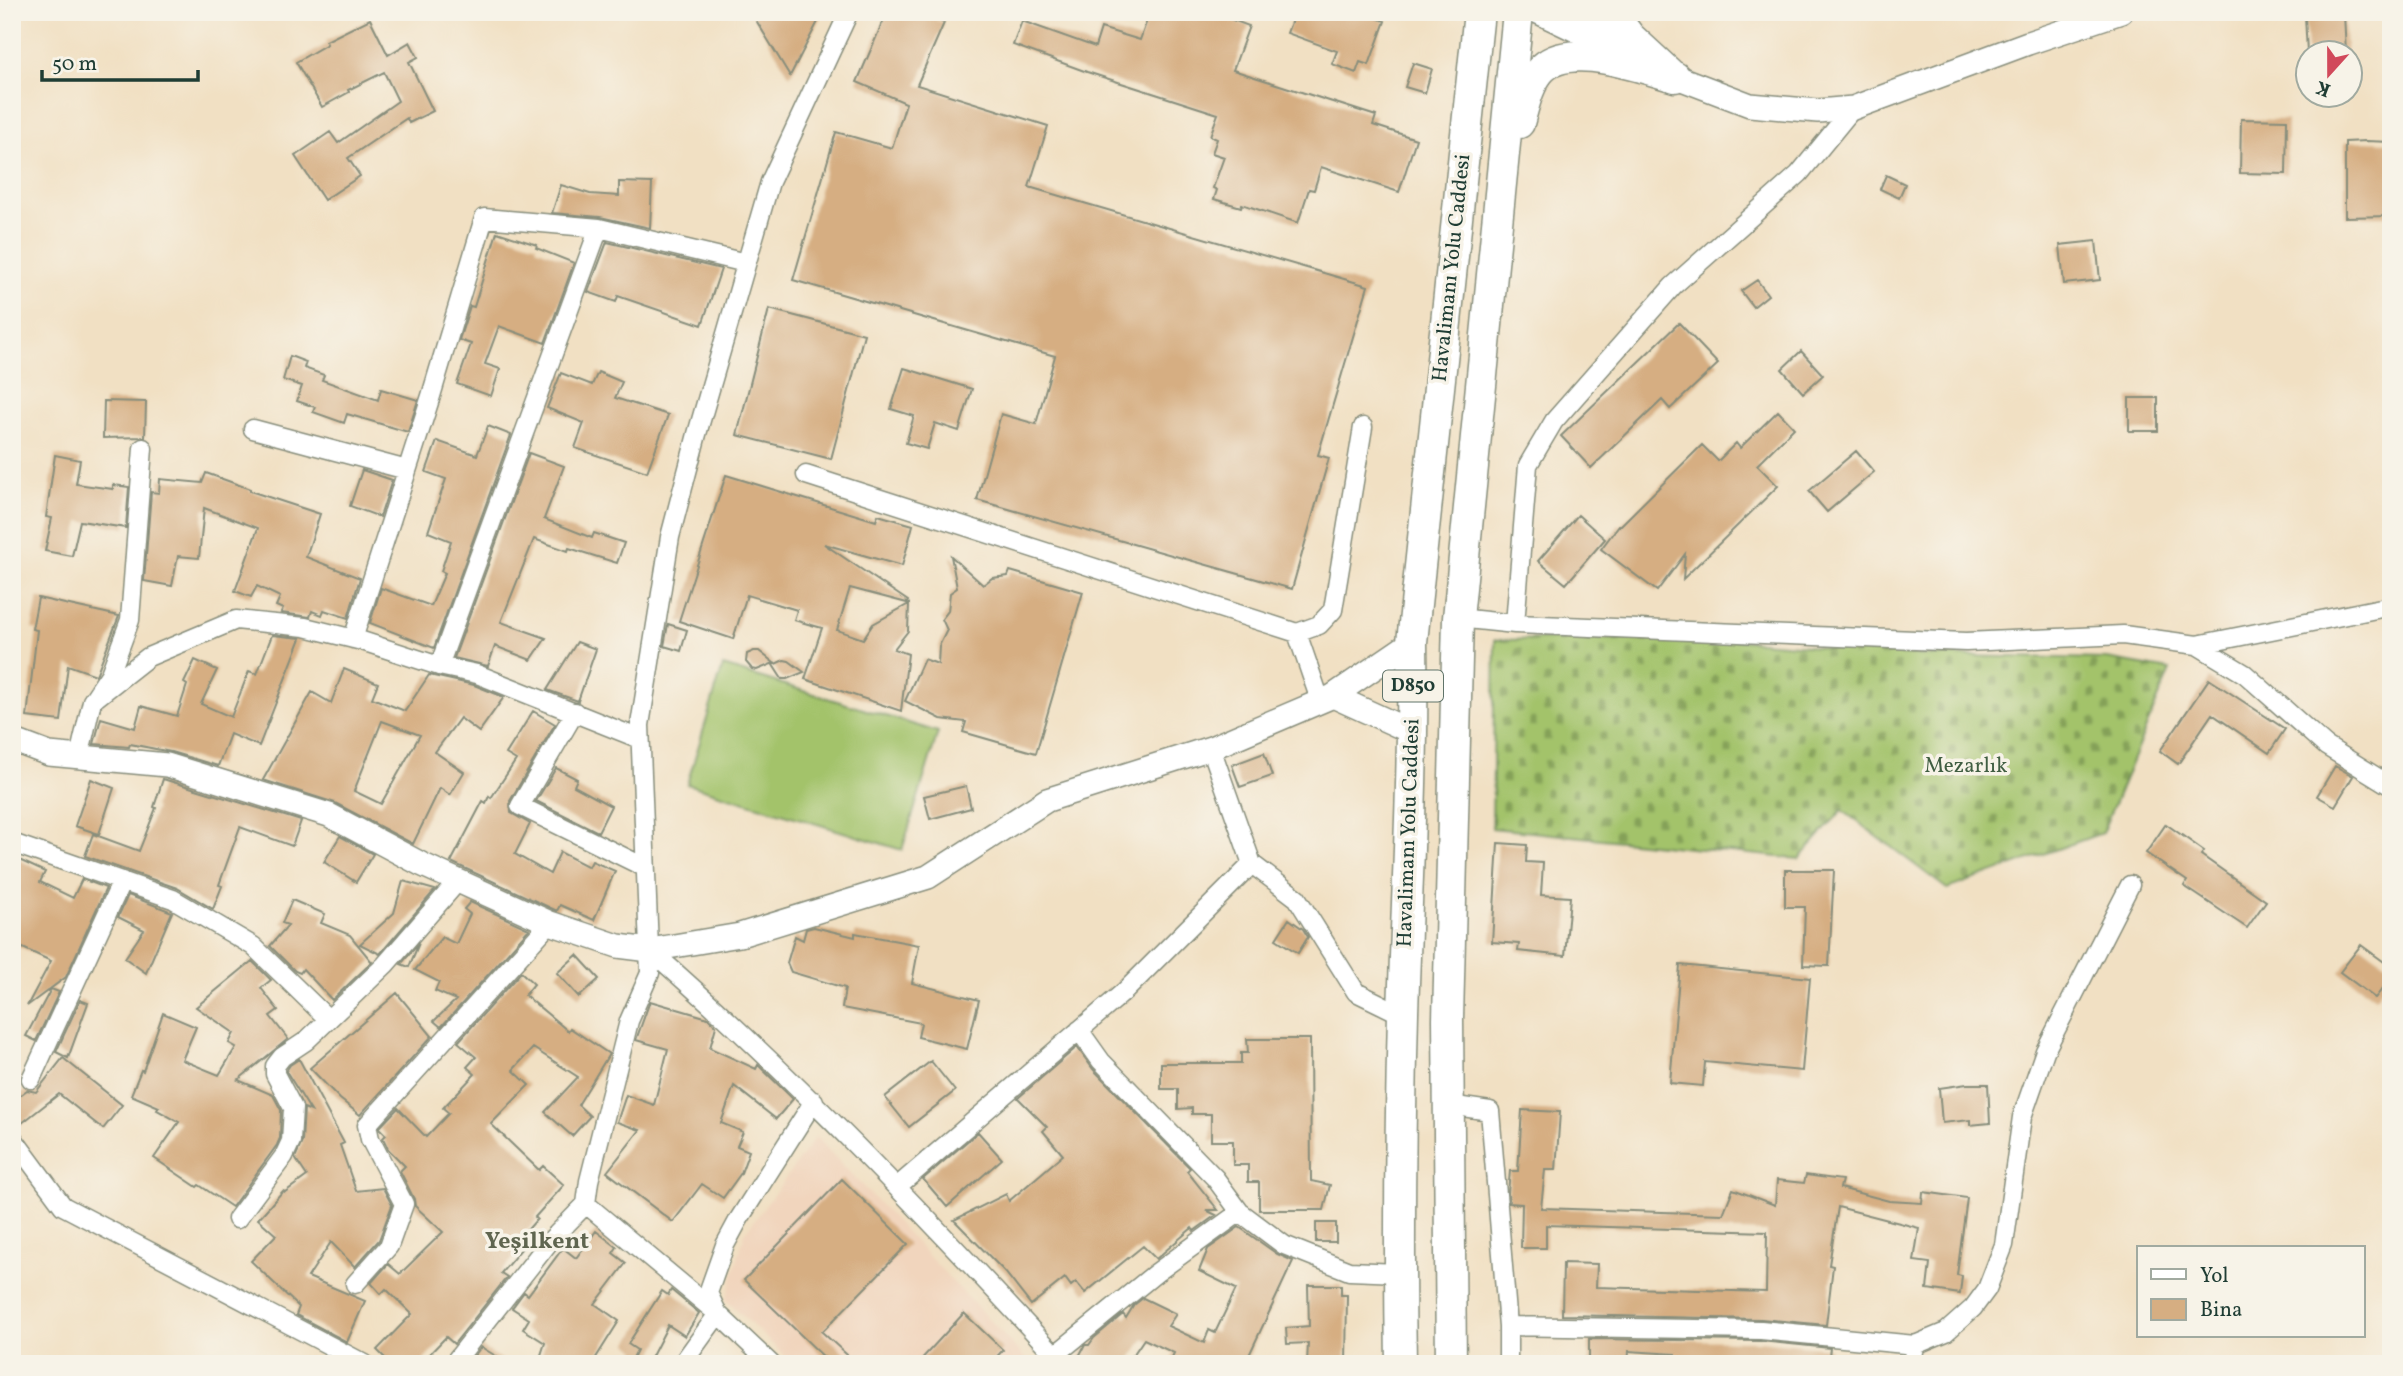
<svg xmlns="http://www.w3.org/2000/svg" width="2403" height="1376" font-family="Vollkorn,serif">
<style>
.built{fill:#f1d5bd}
.grass{fill:#a3c36b;stroke:#618050;stroke-width:2}
.cemetery{fill:url(#cemetery-stones);stroke:#618050;stroke-width:2}
.building{fill:#d6ae82;fill-rule:evenodd}
.lines{fill:none;stroke-linecap:round;stroke-linejoin:round}
.minor-casing{stroke:#888e7c;stroke-width:21}
.tertiary-casing{stroke:#888e7c;stroke-width:26}
.trunk-casing{stroke:#888e7c;stroke-width:33}
.minor{stroke:#fff;stroke-width:18}
.tertiary{stroke:#fff;stroke-width:23}
.trunk{stroke:#fff;stroke-width:30}
.labels{text-anchor:middle;dominant-baseline:central;stroke-width:7;stroke-linejoin:round;paint-order:stroke}
.shield{fill:#f7f3e8;stroke:#60746a;stroke-width:2}
.shield-label{font-size:19px;font-weight:bold;fill:#1f3d34}
.street-label{font-size:21px;fill:#1f3d34;stroke:#f7f3e8}
.park-label{font-size:21px;fill:#405e42;stroke:#f7f3e8}
.quarter-label{font-size:24px;font-weight:bold;fill:#5f654f;stroke:#f7f3e8}
</style>
<defs>
<pattern id="cemetery-stones" width="16" height="16" patternUnits="userSpaceOnUse" patternTransform="scale(1.75)"><rect width="16" height="16" fill="#a3c36b"/><path d="M2 7V4a2 2 0 0 1 4 0v3zM10 15v-3a2 2 0 0 1 4 0v3z" fill="#84a059"/></pattern>
</defs>
<rect width="100%" height="100%" fill="#f7f3e8"/>
<filter id="ink" filterUnits="userSpaceOnUse"><feTurbulence type="fractalNoise" baseFrequency=".0143" numOctaves="2"/><feDisplacementMap in="SourceGraphic" scale="14" xChannelSelector="R" yChannelSelector="G"/><feConvolveMatrix kernelMatrix="1 2 1 2 8 2 1 2 1" color-interpolation-filters="sRGB"/></filter>
<filter id="wash" filterUnits="userSpaceOnUse"><feTurbulence type="fractalNoise" baseFrequency=".00686" numOctaves="4" result="noise"/><feDisplacementMap in="SourceGraphic" scale="28" xChannelSelector="R" yChannelSelector="G"/><feGaussianBlur stdDeviation="1.57" result="paint"/><feColorMatrix in="noise" values="0 0 0 0 0 0 0 0 0 0 0 0 0 0 0 0 0 1.4 0 .05"/><feComposite in="paint" operator="in"/></filter>
<g filter="url(#wash)">
<rect width="100%" height="100%" fill="#f1e0c3"/>
<path class="built" d="M816 1137 1027 1360 1023 1364H793L726 1300 745 1233Z"/>
<path class="grass" d="M723 666 938 732 902 850 687 784Z"/>
<path class="cemetery" d="M1703 637 1910 655 2107 659 2170 670 2102 833 1947 889 1842 810 1799 859 1492 828 1495 640Z"/>
<g id="blocks">
<path class="building" d="M751 12H823L790 76Z
M887 12H919L944 23 917 85 1048 126 1029 187 1368 286 1318 455 1329 458 1292 589 977 500 1001 414 1036 424 1055 356 793 280 836 132 892 148 906 103 857 82Z
M1150 12H1211L1249 26 1233 70 1376 116 1373 125 1416 139 1399 192 1321 167 1314 190 1309 189 1298 223 1242 204 1241 207 1214 199 1217 190 1213 188 1224 157 1212 153 1217 139 1210 136 1218 114 1087 72 1013 45 1022 21 1095 47 1101 28 1140 40Z
M1295 12H1360L1385 21 1369 65 1360 62 1356 73 1332 64 1337 51 1287 33Z
M2344 14 2346 52H2307L2305 16Z
M370 19 388 55 410 42 418 57 409 62 433 111 409 123 407 118 348 158 360 176 324 200 295 156 330 132 338 143 398 101 384 72 348 90 349 92 322 107 296 62 327 44 326 41Z
M1413 63 1432 69 1425 93 1405 87Z
M2241 119 2287 120 2286 174 2240 173Z
M2366 141 2391 142V216L2345 217V142Z
M1886 175 1905 184 1899 198 1880 189Z
M619 182 652 183 650 228 600 217 552 213 561 185 590 194 619 196Z
M497 232 537 245 536 248 574 263 545 343 499 326 485 364 500 369 491 396 457 384 471 344 459 340 470 306 474 307Z
M2096 241 2100 280 2064 284 2060 245Z
M607 242 721 269 702 325 618 296 616 302 588 292Z
M1757 280 1768 295 1753 307 1741 291Z
M769 309 864 334 831 459 737 435Z
M1679 323 1718 364 1670 409 1662 400 1591 468 1561 436Z
M1801 351 1823 375 1803 393 1782 369Z
M290 356 306 362 304 368 324 375 322 380 378 400 381 389 418 400 408 432 347 414 344 423 313 412 315 407 297 401 302 386 283 380Z
M904 368 972 389 959 431 935 423 927 449 906 443 914 416 891 409Z
M598 372 622 382 615 398 668 415 647 472 575 448 584 423 547 408 561 373 592 385Z
M2129 398H2158V431H2129Z
M104 401 146 402 145 437 103 438Z
M1778 411 1794 428 1757 465 1778 486 1683 579 1685 554 1657 591 1601 549 1619 525 1620 526 1702 445 1718 461 1736 443 1740 448Z
M488 426 511 435 434 648 370 623 381 588 431 606 445 573 441 571 451 541 428 532 446 479 426 472 437 441 477 455Z
M1856 451 1874 472 1827 512 1809 491Z
M529 453 564 466 544 519 592 538 594 533 624 543 617 563 569 548 568 551 534 539 501 622 546 638 531 660 495 646 488 666 454 658Z
M55 455 80 460 76 484 113 489V485L129 487 126 528 80 521 72 556 45 551 52 518 46 517Z
M362 470 392 480 380 517 350 506Z
M206 473 250 489V491L320 514 306 557 360 578 348 618 324 610 322 615 312 611 310 617 281 613 283 609 276 606 280 597 257 586 251 597 235 591 258 528 204 508 199 558 178 556 172 586 144 581 151 492 159 493 160 479 202 483Z
M726 475 876 521 878 515 913 525 902 566 824 544 908 601 907 603 850 588 837 630 863 639 873 624 909 604 908 631 894 649 908 654 901 711 805 679 822 628 794 620 797 610 747 595 733 639 679 621Z
M1578 515 1605 539 1566 584 1538 561Z
M951 556 983 585 992 578 1008 576 1010 571 1083 592 1036 753 963 732 966 722 941 719 905 701 924 659 938 664 939 646 947 630 942 619 948 611 950 593 957 588Z
M38 598 119 616 96 675 68 665 61 721 27 717 37 630 32 629Z
M668 624 687 630 681 651 664 646Z
M272 635 301 638 259 746 230 734 218 766 171 752 130 744 129 747 94 744 101 718 135 728 141 706 177 716 187 685 184 683 195 660 217 670 201 704 231 717 249 671 257 674Z
M577 642 596 649 578 701 547 690Z
M754 651H759L774 663 757 670 752 669 746 662 747 654Z
M784 660 789 661 804 672 787 679H782L773 665Z
M344 669 378 683 372 698 405 711 429 675 474 685 504 697 479 732 460 718 435 752 464 772 450 795 440 788 413 844 335 803 263 780 312 692 331 703ZM382 721 420 735 381 804 354 791Z
M2209 679 2285 729 2269 753 2212 714 2178 764 2160 751Z
M533 711 555 724 510 801 511 813 530 824 515 854 550 874 560 852 589 867 592 861 615 871 594 920 560 905 557 911 555 910 451 862 483 801 486 803 489 796 491 798 516 760 506 754Z
M1264 753 1272 776 1240 787 1232 765Z
M2335 766 2353 776 2335 806 2317 796Z
M556 768 577 779 574 786 611 806 598 832 536 801Z
M91 779 114 788 99 834 75 826Z
M163 779 301 821 292 846 240 827 219 885 222 886 213 909 177 888 85 856 93 834 139 851 156 808 154 807Z
M966 786 971 808 930 819 924 796Z
M2166 824 2204 851 2201 855 2266 901 2247 928 2184 886 2187 881 2146 853Z
M340 836 373 854 356 882 324 862Z
M1498 843 1527 845 1526 862 1543 863 1541 895 1570 897 1565 956 1518 951 1519 944 1492 942Z
M17 859 45 872 40 882 73 898 82 879 106 888 66 977 27 1006 51 961 12 943V869Z
M1785 870H1834L1829 966 1803 965 1805 907H1785Z
M403 881 435 890 380 954 360 944 394 913Z
M128 895 172 912 146 973 125 958 144 930 118 917Z
M292 900 325 914 321 923 350 935 372 962 332 1000 303 969 300 973 295 971 270 946 288 925 282 923Z
M470 902 529 929 441 1027 434 1021 456 1000 435 991 439 982 415 970 442 937 456 944 470 914 464 909Z
M1289 919 1303 929 1308 937 1298 953 1276 939Z
M814 927 855 937V933L919 945 912 983 979 1000 967 1049 918 1037 921 1023 842 1008 845 988 791 972 787 963 795 936 803 940 806 929Z
M419 943 409 967 401 964Z
M2361 945 2391 967V978L2375 998 2340 972Z
M577 955 599 979 579 997 557 973Z
M252 961 271 980 261 988 278 1010 270 1016 288 1039 238 1080 273 1095 281 1110 280 1138 277 1145 232 1207 199 1185 197 1187 154 1158 179 1122 157 1110 159 1107 131 1095 141 1070 143 1071 163 1013 196 1027 182 1060 219 1075 236 1047 229 1043 234 1033 196 1007Z
M1680 965 1810 978 1802 1071 1705 1062 1703 1086 1670 1083Z
M521 972 534 984 525 995 568 1031 570 1028 609 1054 578 1105 590 1116 572 1136 545 1112 578 1077 533 1048 513 1070 529 1085 491 1124 539 1170 543 1166 564 1185 535 1217 537 1219 516 1243 522 1248 501 1273 507 1277 454 1344 446 1337 420 1364H391L377 1350 412 1314 386 1289 381 1294 371 1283 388 1264 400 1274 443 1232 415 1206 414 1199 400 1171 405 1166 388 1149 383 1138 386 1135 379 1128 398 1108 426 1137 449 1113 443 1108 475 1074 467 1067 476 1057 458 1042Z
M51 989 59 992 36 1041 26 1036Z
M397 993 432 1036 360 1115 340 1099 310 1068Z
M80 1000 88 1003 68 1058 56 1052Z
M650 1001 708 1018 716 1026 710 1048 756 1069 758 1065 793 1099 776 1119 734 1086 721 1123 743 1132 737 1146 749 1151 741 1173 723 1198 702 1184 673 1222 607 1172 640 1130 617 1122 626 1095 654 1105 668 1049 636 1040Z
M1247 1039H1310L1311 1181 1330 1185 1324 1210H1259V1182H1248V1165H1233V1141H1211V1114H1192V1108L1178 1109V1089H1161V1063H1241V1053H1248Z
M1077 1047 1093 1069 1190 1168 1187 1171 1218 1210H1206L1216 1215 1194 1231 1192 1228 1156 1259 1143 1246 1085 1293 1076 1282 1071 1286 1065 1278 1031 1305 1005 1272 954 1220 1006 1194 1009 1201 1063 1155 1043 1131 1047 1127 1018 1098Z
M63 1058 122 1105 103 1129 59 1094 17 1127 14 1126 12 1121 15 1117 12 1113V1101L27 1090 36 1092Z
M299 1059 344 1143 340 1145 356 1191 383 1188 392 1205 379 1240 355 1267 331 1242 308 1277 365 1301 347 1342 296 1315 299 1307 251 1261 276 1235 258 1219 283 1191 285 1192 307 1176 295 1158 302 1142 304 1108 311 1111 286 1071 290 1065Z
M931 1061 955 1091 909 1127 885 1097Z
M1967 1084H1988L1990 1123 1970 1125V1120L1942 1123 1939 1088Z
M1522 1110 1560 1112 1556 1170H1545L1541 1208 1723 1214 1733 1189 1775 1205 1777 1180 1804 1183 1806 1175 1842 1180 1840 1188 1889 1201 1922 1203 1923 1192 1967 1198 1957 1275 1962 1276 1960 1294 1927 1289 1930 1263 1914 1261 1919 1228 1838 1207 1829 1265 1833 1266 1826 1325 1761 1319 1562 1315 1563 1263 1597 1264 1596 1287 1766 1292 1767 1232 1546 1225V1248H1521L1522 1204 1509 1203 1508 1193 1510 1171H1518Z
M978 1132 1002 1159 947 1207 923 1179Z
M842 1179 908 1244 822 1332 857 1364H831L744 1280Z
M1316 1223H1336V1242H1316Z
M1239 1227 1277 1254 1293 1261 1245 1364H1169L1174 1353 1144 1339 1127 1364H1075L1085 1345H1089L1094 1338 1123 1314 1126 1318 1134 1305 1143 1298 1176 1314 1168 1326 1204 1343 1209 1330 1215 1333 1236 1289 1199 1271 1208 1249Z
M596 1231 617 1247 613 1253 626 1263 595 1304 619 1321 592 1364H538L545 1343 523 1329 529 1319 512 1308 524 1292 528 1295 563 1248 576 1258Z
M1308 1285H1341V1295H1347L1346 1364H1307L1308 1343 1287 1344 1286 1328 1309 1326Z
M671 1290 699 1313 685 1336 668 1325 648 1364H630L637 1350 628 1344 662 1291 668 1295Z
M964 1313 1003 1350 990 1364H917Z
M1589 1339 1760 1341 1830 1348 1828 1364H1674L1675 1354 1629 1351 1628 1364H1589Z
M481 1347 509 1364H468Z"/>
</g>
</g>
<g filter="url(#ink)">
<use href="#blocks" fill-opacity="0" stroke="#888e7c" stroke-width="2"/>
<g class="lines">
<g class="minor-casing">
<path id="minor" d="M253 429 407 470
M806 475 1297 633 1320 700
M1458 618 1515 624 1966 642 2123 635 2197 645 2391 606
M1515 624 1528 465 1554 421 1673 286 1799 174 1853 108
M1297 633 1319 625 1333 610 1363 427
M353 639 431 396 484 218 599 228 746 263
M2197 645 2245 674 2326 746 2391 786
M439 666 599 228
M92 701 148 657 236 620 305 627 362 641 439 666 477 674 640 739
M575 712 520 806 644 867
M1211 748 1252 864 1297 898 1356 992 1403 1015
M79 757 92 701 110 674 130 620 143 448
M12 843 173 899 253 946 328 1019
M650 950C794 1076 924 1214 1055 1355
M1079 1030 1101 1061 1215 1178 1240 1212 1284 1245 1349 1271 1399 1273
M31 1079 122 881
M1449 1105 1490 1111 1508 1326V1364
M12 1137 63 1206 365 1364
M898 1186 1125 991 1252 864
M586 1204 718 1314 682 1364
M237 1219 284 1156 291 1141 293 1108 275 1074V1066L282 1057 306 1041 385 965 458 881
M355 1284 389 1246 404 1204 370 1139 367 1125 550 923
M1508 1326 1761 1330 1915 1345 1946 1332 1973 1308 1987 1289 2004 1245 2022 1117 2045 1051 2130 885
M453 1364 550 1241 586 1204 589 1181 629 1021 650 973 640 725 670 537 697 434 770 182 849 12
M771 1364 718 1314 708 1293 725 1245 739 1219 814 1101
M1046 1364 1055 1355 1156 1273 1240 1212
M1912 1364 1915 1345"/>
</g>
<g class="tertiary-casing">
<path id="tertiary" d="M1538 12 1630 56
M1582 12 1621 40
M1661 71 1750 105 1818 111 1853 108 2028 43 2121 12
M1333 696 1414 733
M12 740 49 754 167 765 329 815 421 864 550 923 618 946 650 950 740 935 928 877 1047 800 1211 748 1333 696 1412 642"/>
</g>
<g class="trunk-casing">
<path id="trunk" d="M1611 12 1630 37 1669 73
M1519 123C1524 106 1528 86 1539 72 1565 38 1641 68 1675 77
M1401 1364C1399 1247 1400 1130 1403 1013 1407 889 1414 766 1412 642L1479 12
M1451 1364 1448 1019 1458 618 1518 12"/>
</g>
<use href="#minor" class="minor"/>
<use href="#tertiary" class="tertiary"/>
<use href="#trunk" class="trunk"/>
</g>
</g>
<g class="labels">
<rect class="shield" x="1383" y="670.5" width="60" height="31" rx="5"/>
<g class="shield-label">
<text x="1413" y="686">D850</text>
</g>
<g class="street-label">
<text transform="translate(1452 268) rotate(-84)">Havalimanı Yolu Caddesi</text>
<text transform="translate(1409 833) rotate(-88)">Havalimanı Yolu Caddesi</text>
</g>
<g class="park-label">
<text x="1966" y="766">Mezarlık</text>
</g>
<g class="quarter-label">
<text x="537" y="1242">Yeşilkent</text>
</g>
</g>
<rect width="2403" height="1376" fill="none" stroke="#f7f3e8" stroke-width="42"/>
<rect x="2137" y="1246" width="228" height="91" fill="#f7f3e8" stroke="#a1aaa0" stroke-width="2"/>
<rect x="2151" y="1269" width="35" height="10" fill="#ffffff" stroke="#a1aaa0" stroke-width="2"/>
<text x="2200" y="1282" font-size="21" fill="#1f3d34">Yol</text>
<rect x="2151" y="1299" width="35" height="21" fill="#d6ae82" stroke="#a1aaa0" stroke-width="2"/>
<text x="2200" y="1316" font-size="21" fill="#1f3d34">Bina</text>
<g transform="translate(2329 74) rotate(201)"><circle r="33" fill="#f7f3e8" stroke="#a1aaa0" stroke-width="2"/>
<path d="M0-5L12 26L0 18L-12 26Z" fill="#d1495b"/>
<text y="-10" font-size="19" font-weight="bold" text-anchor="middle" fill="#1f3d34">K</text>
</g>
<path d="M42 70v10h156v-10" fill="none" stroke="#1f3d34" stroke-width="3.5"/>
<text x="52" y="70" font-size="21" fill="#1f3d34" stroke="#f7f3e8" stroke-width="5" paint-order="stroke">50 m</text>
</svg>
